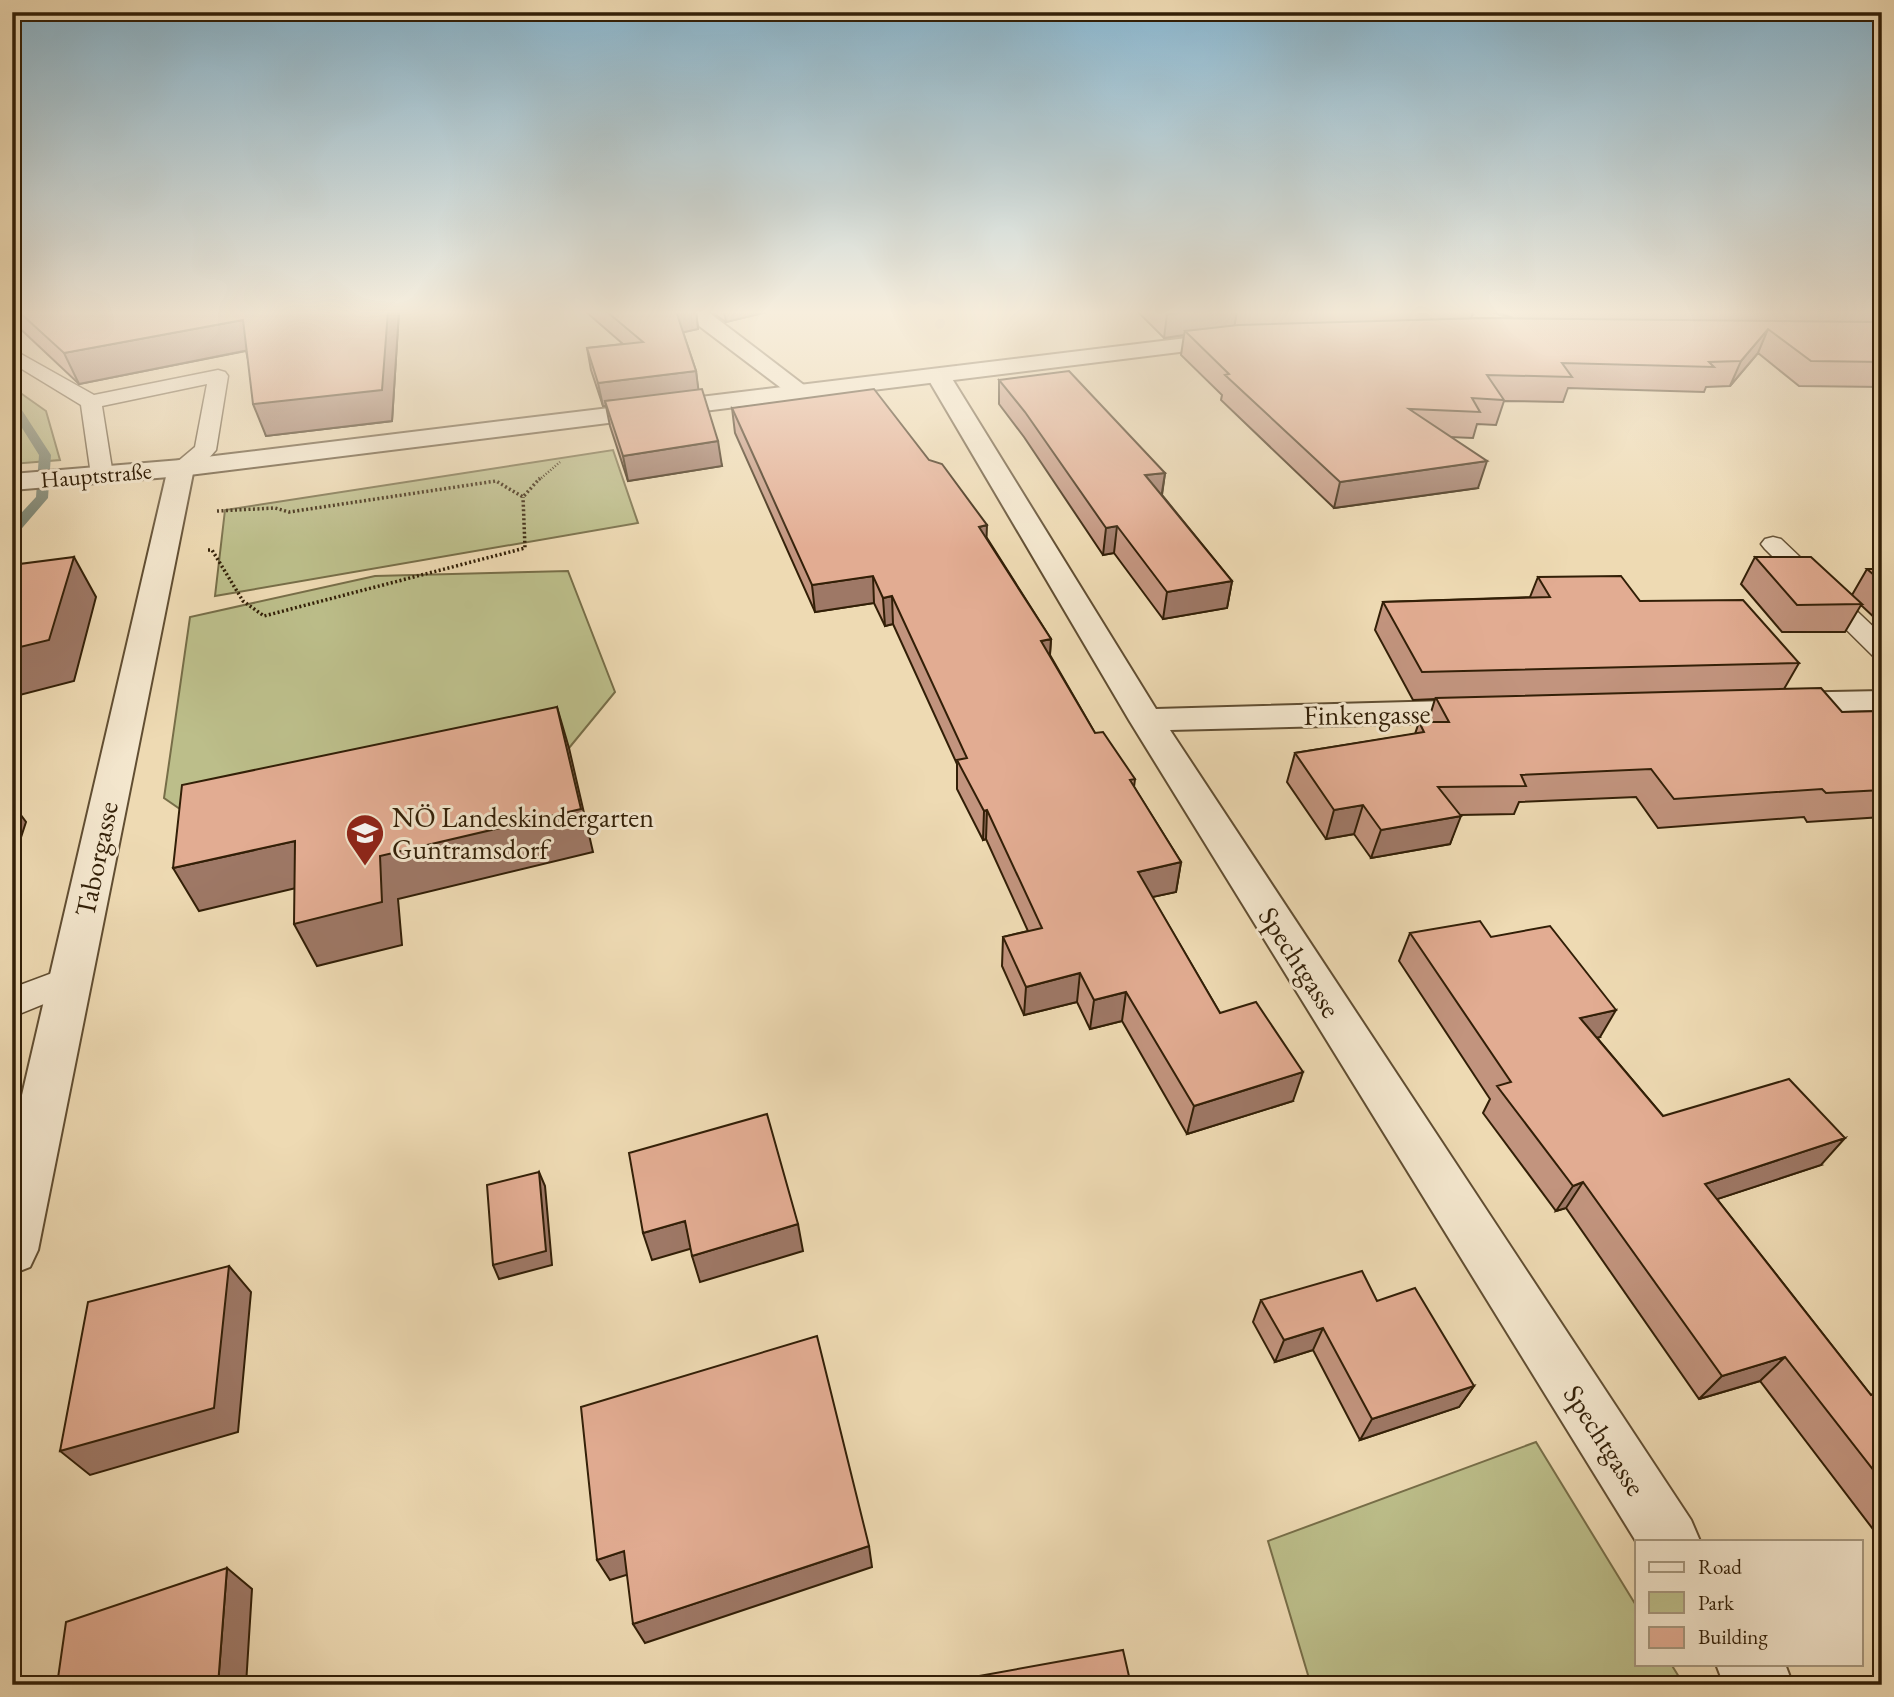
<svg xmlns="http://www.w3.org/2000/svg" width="1894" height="1697" font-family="'EB Garamond',serif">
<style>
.green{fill:#bcbe8a;stroke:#776e48;stroke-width:2}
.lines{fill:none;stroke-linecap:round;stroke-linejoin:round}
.stream{fill:#707d6b;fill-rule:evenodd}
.service-casing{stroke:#614e32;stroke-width:3}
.minor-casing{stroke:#614e32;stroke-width:4}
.tertiary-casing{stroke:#614e32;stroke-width:4}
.path-far1{stroke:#321f07;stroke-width:2.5;stroke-dasharray:1 2;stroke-linecap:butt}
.path{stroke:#321f07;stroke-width:3.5;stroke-dasharray:2 2.5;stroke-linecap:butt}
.service{fill:#f4e7ce;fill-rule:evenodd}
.minor{fill:#f4e7ce;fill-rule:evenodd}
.tertiary{fill:#f4e7ce;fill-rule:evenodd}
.wall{fill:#c2947e;stroke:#321f07;stroke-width:2}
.shaded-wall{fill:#9e7866;stroke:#321f07;stroke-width:2}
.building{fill:#e2ac92;stroke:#321f07;stroke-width:2}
.labels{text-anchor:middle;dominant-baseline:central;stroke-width:6;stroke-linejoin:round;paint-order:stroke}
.far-street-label{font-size:23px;fill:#321f07;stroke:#f4e7ce}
.street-label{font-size:28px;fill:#321f07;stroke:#f4e7ce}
.poi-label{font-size:28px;fill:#321f07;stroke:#f4e7ce;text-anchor:start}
</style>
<rect width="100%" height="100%" fill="#eedab3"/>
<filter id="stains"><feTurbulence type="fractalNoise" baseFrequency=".00286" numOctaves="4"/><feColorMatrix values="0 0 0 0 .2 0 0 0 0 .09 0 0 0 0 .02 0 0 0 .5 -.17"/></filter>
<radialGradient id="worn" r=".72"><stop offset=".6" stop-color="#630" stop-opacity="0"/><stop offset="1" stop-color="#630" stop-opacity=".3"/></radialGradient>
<path class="green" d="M12 387 46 411 60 460 12 464Z
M613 450 638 523 215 596 225 510Z
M568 571 615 692 569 748 206 827 164 798 190 617 375 576Z
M1536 1442 1637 1607V1664H1671L1684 1685H1311L1268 1541Z"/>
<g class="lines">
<path class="stream" d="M12 400 16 401 51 455 48 498 17 534 12 535V523L36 497 39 455 12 412Z"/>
<g class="service-casing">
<path id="service" d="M12 349 94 395 218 370 225 372 228 376 216 450C206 462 189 476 173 473L170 468 195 447 207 384 102 406 113 475 110 480H94L91 475 81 405 12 363Z
M1773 537 1781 539 1882 635V658L1873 656 1765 549 1761 544 1765 539Z
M71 966 83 970 88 979 83 988 12 1017V988Z"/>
</g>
<g class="minor-casing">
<path id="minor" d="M684 311H707L813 392 809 397 801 399 793 397 686 316Z
M1459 311H1487L1526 326 1529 331 1526 336H1510L1461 316Z
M939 370 947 372 951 377 1156 709 1483 700 1495 704 1500 711 1495 718 1483 722 1170 730 1691 1520 1700 1541 1637 1543 1129 720 927 377 931 372Z
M181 460 190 462 194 468 38 1250 30 1267 12 1274V1138L168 468 172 462Z
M1882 691V711L1781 713 1769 710 1764 703 1769 696 1781 693Z
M1716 1664H1785L1793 1685H1724Z"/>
</g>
<g class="tertiary-casing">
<path id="tertiary" d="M1236 332 1244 334 1247 339 1244 344 181 476 12 490V474L181 460Z"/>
</g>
<path class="path-far1" d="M539 480 560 462"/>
<path class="path" d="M217 511 275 508 289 512 496 481 523 497 540 478
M208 550H212L243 601 264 616 525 548 523 497"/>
<use href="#service" class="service"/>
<use href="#minor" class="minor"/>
<use href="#tertiary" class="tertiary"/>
</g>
<path class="wall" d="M12 311H399L392 421 266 436 246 351 79 384 12 321Z
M585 311H696L698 329 683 332 696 371 698 390 722 466 628 481 610 426 606 406H603L591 370 587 348 623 344Z
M710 311H771L726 322Z
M1137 311H1474L1471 318H1513L1493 311H1882V387L1799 386 1758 353 1730 386 1706 387 1704 392 1568 388 1563 402 1504 401 1496 425 1477 424 1473 438 1450 437 1478 488 1334 508 1221 400 1222 395 1181 355 1184 335 1164 338Z
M999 380 1165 473 1162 495 1232 581 1227 608 1163 619 1114 553 1103 555 1024 437 999 404Z
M732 408 987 538 1051 639 1050 655 1095 733 1135 779 1134 787 1181 862 1176 892 1152 897 1220 1013 1293 1101 1187 1134 1122 1021 1090 1029 1077 1002 1024 1015 1002 966 1003 937 1028 931 986 839 983 840 957 789V764L893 624 885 626 874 603 815 612 735 433Z
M1755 557 1852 595 1867 569H1882V632L1878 627V621L1861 605 1845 632H1782L1741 584Z
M1538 577 1640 601 1799 663 1784 689 1842 712 1882 711V817L1807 822 1804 817 1658 828 1636 797 1519 802 1514 814 1460 815 1450 844 1371 858 1354 834 1326 839 1287 782 1295 753 1415 734 1419 722H1428L1435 699 1413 700 1375 630 1383 602 1530 597Z
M1410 933 1491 937 1600 1037 1597 1038 1663 1116 1821 1165 1717 1199 1871 1395 1882 1391V1541L1760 1381 1699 1399 1566 1208 1556 1211 1483 1113 1490 1099 1399 961Z
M1261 1300 1377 1301 1474 1386 1459 1407 1360 1440 1313 1350 1275 1362 1253 1322Z"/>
<path class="shaded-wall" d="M388 311H399L392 421 266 436 253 404Z
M676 311H696L698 329 680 333Z
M724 311H771L726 322Z
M1198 311H1237L1234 329 1185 331 1184 335 1164 338 1167 314Z
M243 320 254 349 79 384 64 353Z
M1768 329 1758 353 1730 386 1741 361Z
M696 371 699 394 605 401 606 406H603L598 383Z
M718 441 722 466 628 481 623 456Z
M1487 461 1478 488 1334 508 1340 482Z
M1165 473 1161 499 1145 475Z
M987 525 986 552 979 527Z
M1117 526 1114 553 1103 555 1106 528Z
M74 557 96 597 74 681 12 697V649Z
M873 576 874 603 815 612 812 585Z
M1232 581 1227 608 1163 619 1167 592Z
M892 596 893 624 885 626 883 598Z
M1051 639 1049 667 1041 641Z
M557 707 569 748 593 852 398 899 402 945 317 966 294 924 380 856Z
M12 803 26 822 12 865Z
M1363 805 1354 834 1326 839 1334 810Z
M987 810 986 839 983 840 984 811Z
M1461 816 1450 844 1371 858 1381 830Z
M295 841 317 883 199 911 173 868Z
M1181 862 1176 892 1134 901 1138 872Z
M1080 973 1077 1002 1024 1015 1026 987Z
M1126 992 1122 1021 1090 1029 1094 1000Z
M1616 1010 1600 1037 1564 1045 1580 1018Z
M1303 1072 1293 1101 1187 1134 1194 1106Z
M1845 1138 1821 1165 1684 1210 1705 1184Z
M539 1172 545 1186 552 1265 499 1279 493 1265Z
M1583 1182 1566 1208 1556 1211 1573 1186Z
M685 1221 693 1248 652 1260 643 1233Z
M798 1224 803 1251 700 1282 692 1256Z
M229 1266 251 1292 238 1432 90 1475 60 1451Z
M1323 1328 1313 1350 1275 1362 1284 1340Z
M1785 1357 1760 1381 1699 1399 1722 1376Z
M1474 1386 1459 1407 1360 1440 1372 1419Z
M869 1546 872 1567 645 1643 633 1624Z
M624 1551 636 1572 610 1580 597 1560Z
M227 1568 252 1589 246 1685H218Z"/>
<path class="building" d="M18 311H388L382 390 253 404 243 320 64 353Z
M606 311H680H676L696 371 598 383 587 348 643 342Z
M1163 311H1198L1167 314Z
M1484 318 1882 322V362L1811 361 1768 329 1741 361 1709 362 1714 367 1562 363 1572 377 1487 375 1504 400 1472 398 1480 412 1409 409 1487 461 1340 482 1225 375 1229 374 1185 331 1238 325Z
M1069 371 1165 473 1145 475 1232 581 1167 592 1117 526 1106 528 1025 412 999 380Z
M702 389 718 441 623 456 605 401Z
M874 389 929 460 942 464 987 525 979 527 1051 639 1041 641 1095 733 1103 732 1135 779 1130 780 1181 862 1138 872 1220 1013 1256 1002 1303 1072 1194 1106 1126 992 1094 1000 1080 973 1026 987 1003 937 1042 928 987 810 984 811 957 760 967 758 892 596 883 598 873 576 812 585 732 408Z
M74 557 49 640 12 649V565Z
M1755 557H1811L1862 604 1797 605Z
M1867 569H1882V582Z
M1621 576 1640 601 1743 600 1799 663 1422 672 1383 602 1550 597 1538 577Z
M1821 688 1842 712 1882 711V790L1826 793 1822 789 1674 799 1651 769 1521 775 1526 786 1438 787 1461 816 1381 830 1363 805 1334 810 1295 753 1424 732 1419 722H1449L1436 698Z
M557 707 581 809 380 856 382 902 294 924 295 841 173 868 182 785Z
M1480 921 1491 937 1550 926 1616 1010 1580 1018 1663 1116 1789 1079 1845 1138 1705 1184 1871 1395 1882 1391V1481L1785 1357 1722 1376 1583 1182 1573 1186 1497 1086 1511 1082 1410 933Z
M767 1114 798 1224 692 1256 685 1221 643 1233 629 1153Z
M539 1172 546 1251 493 1265 487 1185Z
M229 1266 214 1408 60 1451 88 1302Z
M1362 1271 1377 1301 1415 1288 1474 1386 1372 1419 1323 1328 1284 1340 1261 1300Z
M817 1336 869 1546 633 1624 624 1551 597 1560 581 1407Z
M227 1568 218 1685H57L66 1622Z
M1123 1650 1131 1685H929Z"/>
<linearGradient id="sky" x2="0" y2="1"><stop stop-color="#88b7d1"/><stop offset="0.57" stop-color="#f7eedd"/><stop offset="1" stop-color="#f7eedd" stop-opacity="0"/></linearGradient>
<rect width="1894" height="548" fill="url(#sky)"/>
<defs>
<g id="school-pin" transform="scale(2.0125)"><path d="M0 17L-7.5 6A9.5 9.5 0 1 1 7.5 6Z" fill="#8f2418" stroke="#f4e7ce"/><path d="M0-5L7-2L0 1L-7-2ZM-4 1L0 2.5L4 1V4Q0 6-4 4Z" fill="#fff"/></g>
</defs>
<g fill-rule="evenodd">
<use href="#school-pin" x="365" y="833"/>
</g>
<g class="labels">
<g class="far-street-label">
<text transform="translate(96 475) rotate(-5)">Hauptstraße</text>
</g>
<g class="street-label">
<text transform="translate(1367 714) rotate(-1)">Finkengasse</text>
<text transform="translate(96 859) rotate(-78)">Taborgasse</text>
<text transform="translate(1300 962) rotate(57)">Spechtgasse</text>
<text transform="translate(1605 1440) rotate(57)">Spechtgasse</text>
</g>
<g class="poi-label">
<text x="392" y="817">NÖ Landeskindergarten<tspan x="392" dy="32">Guntramsdorf</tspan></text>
</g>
</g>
<rect width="1894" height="1697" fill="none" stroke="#eedab3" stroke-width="42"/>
<rect x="14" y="14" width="1866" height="1669" fill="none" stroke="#321f07" stroke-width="3.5"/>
<rect x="21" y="21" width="1852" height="1655" fill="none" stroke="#321f07" stroke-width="2"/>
<rect x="1635" y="1540" width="228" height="126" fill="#f4e7ce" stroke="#a6977e" stroke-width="2"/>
<rect x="1649" y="1562" width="35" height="10" fill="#f4e7ce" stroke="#a6977e" stroke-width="2"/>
<text x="1698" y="1574" font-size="21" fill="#321f07">Road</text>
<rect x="1649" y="1592" width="35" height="21" fill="#bcbe8a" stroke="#a6977e" stroke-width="2"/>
<text x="1698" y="1610" font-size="21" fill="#321f07">Park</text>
<rect x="1649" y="1627" width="35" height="21" fill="#e2ac92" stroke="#a6977e" stroke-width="2"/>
<text x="1698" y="1644" font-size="21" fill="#321f07">Building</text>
<rect width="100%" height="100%" filter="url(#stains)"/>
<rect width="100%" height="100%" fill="url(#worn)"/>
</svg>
